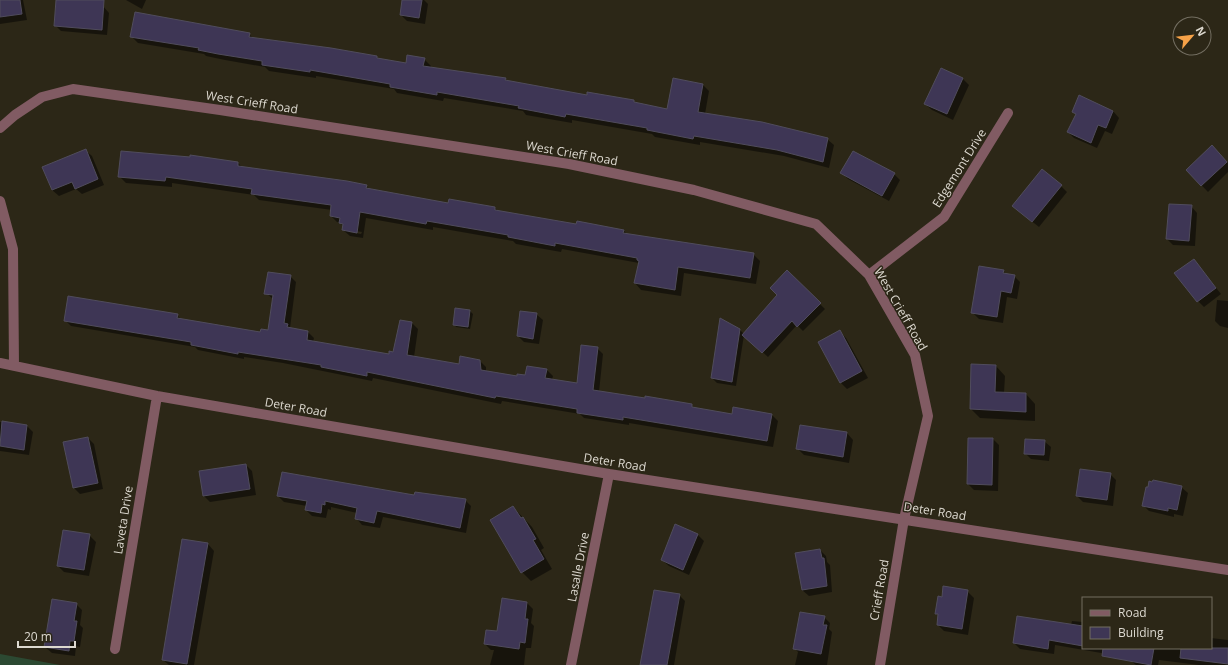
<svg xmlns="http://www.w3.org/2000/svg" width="1228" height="665" font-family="'Open Sans',sans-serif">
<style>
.green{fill:#2c4932}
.shadow{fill:#0007;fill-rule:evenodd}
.building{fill:#3e3655;stroke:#504c5c}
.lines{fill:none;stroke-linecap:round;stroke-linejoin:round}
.street{stroke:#815b63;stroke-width:10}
.labels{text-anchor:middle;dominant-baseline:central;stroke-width:3;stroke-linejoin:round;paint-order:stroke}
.street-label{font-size:12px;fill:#ddd9d0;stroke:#2c2717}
</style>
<rect width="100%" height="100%" fill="#2c2717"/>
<path class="green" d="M0 654 60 665H0Z"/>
<path class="shadow" d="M0 0H23L27 20 0 24Z
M60 0H94L103 6 109 13 107 35 61 31 55 25Z
M126 0H146L142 9Z
M403 0H424L428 4 425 24 407 21 401 15Z
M249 34 254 39 377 57 380 60 406 64 424 59 431 66 430 68 505 79 509 82 588 96 634 101 637 104 668 110 703 85 709 91 705 114 827 139 834 145 829 168 784 156 700 142V145L655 137 652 134 572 120V123L526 115 523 111 444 98 443 101 397 93 394 89 316 76V78L269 71 265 67 225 60 206 56 204 54 138 43 132 37Z
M941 69 963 79 969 85 953 120 932 110 925 104Z
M1113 111 1119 118 1112 134 1105 131 1097 148 1074 138 1068 132 1076 115 1073 112Z
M85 150 92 156 104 185 82 194 76 189 59 196 52 190 43 167Z
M1218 153 1228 163V172L1208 192 1187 170Z
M238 163 243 168 366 186 370 189 449 204 495 208 499 212 577 225 623 230 628 235 753 254 760 261 756 284 684 273 681 296 641 290 635 283 639 263 562 249 561 252 516 244 513 241 433 227V230L366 218 363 238 350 236 343 230 344 227 340 223 337 222 331 216 332 210 259 200 254 195 172 183V187L126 183 119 176ZM349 230 362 232 361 234 349 232Z
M842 173 894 174 900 180 889 201 848 179Z
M1061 186 1067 192 1039 227 1020 212Z
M1191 206 1197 213 1195 246 1173 245 1167 239Z
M1194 260 1221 294 1204 307 1198 301Z
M1003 271 1008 275 1014 276 1020 282 1017 299 1007 297 1003 323 979 319 973 313Z
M787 272 825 309 803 331 797 325 768 357 744 335 736 386 717 383 712 378 740 330 744 334 778 295Z
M290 276 296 282 290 328 308 332 314 338 313 342 389 355 394 353 401 321 412 323 418 329 414 357 460 365 480 361 486 367V372L517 377 547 370 553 376 552 380 577 385 597 348 603 354 599 392 692 405 695 409 733 415H772L778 421 773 447 629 423V425L584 418 580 414 502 401 501 404 373 378 372 381 283 363 244 357V359L198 350 195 347 71 326 65 320 177 315 182 320 261 333 269 332 273 299 266 293Z
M1217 300 1228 301V328L1220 326 1215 321Z
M470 311 473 314 470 329 456 327 454 324Z
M536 314 543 320 539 344 524 342 518 336Z
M840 332 846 338 868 378 847 389 841 383 819 343Z
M996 366 1005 376 1004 393 1026 394 1035 404V421L980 418 971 409Z
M0 422 27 426 33 432 29 455 0 451Z
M847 433 853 440 849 463 804 455 797 448Z
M88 438 94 444 103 489 80 494 74 488Z
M993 439 999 445 998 491 974 490 968 484Z
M1044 441 1051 447 1049 461 1031 459 1025 453Z
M246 465 252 471 256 495 210 502 204 496Z
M1110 474 1116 480 1113 506 1083 502 1077 496Z
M1181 487 1188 493 1183 516 1174 514V517L1149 511 1143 505Z
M278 496H415L465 500 471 506 466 533 383 517 380 528 362 525 356 518 357 513 331 507V510L328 509 326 518 312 516 306 510 307 506 284 502Z
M513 507 532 527 544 548 541 550 552 569 531 581 522 572Z
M676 526 698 535 704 541 689 575 669 566 662 560Z
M89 535 96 542 89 576 64 572 58 566Z
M208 544 214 551 194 665H169L163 660Z
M820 550 826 556 827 562 830 565 832 592 809 596 802 590Z
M967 591 974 598 968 635 944 631 938 625 939 616 936 613 943 598Z
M679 595 685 601 674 665H641Z
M503 599 527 603 533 609 531 623 534 626 531 648H526L524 665H490L494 650H491L485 644 498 632Z
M76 604 82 610 80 625 83 628 80 647 76 646 75 656 52 653 45 647Z
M824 617 830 623 829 629 832 632 827 665H795L798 652 794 648Z
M1072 621 1083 622V648H1211V638L1228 640V665H1199L1159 660 1158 665H1136L1131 661 1107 654 1055 645 1054 654 1020 649 1014 643 1071 625Z"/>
<path class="building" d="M0 0H20L22 14 0 17Z
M56 0H104L102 30 54 26Z
M402 0H422L419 18 400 15Z
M135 12 250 33 249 37 331 48 377 56V58L406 63 407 55 425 58 423 66 506 78 505 80 587 95V92L634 100V102L667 109 673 78 703 84 698 112 762 122 828 138 823 162 777 150 694 136 693 139 647 130V128L566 114 565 117 518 108 519 106 437 92V95L390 87V84L310 70V72L262 65V61L218 54 198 50 199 48 130 37Z
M941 68 963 78 947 114 924 104Z
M1079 95 1113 111 1106 128 1098 125 1091 143 1067 132 1076 114 1072 112Z
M1212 145 1227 162 1201 186 1186 170Z
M86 149 98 179 75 189 72 182 52 190 42 167Z
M121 151 190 157V155L238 162V166L347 181 367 185 366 188 448 203 449 199 495 207V210L576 224 577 221 624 230 623 233 754 253 750 278 678 267 675 290 634 283 639 261 637 260V258L555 243V246L508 237V235L427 221 426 224 360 212 357 233 342 230 343 224 339 223 340 218 330 216 331 205 251 194 252 189 166 177 165 181 118 177Z
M853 151 895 173 882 196 840 173Z
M1042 169 1062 185 1032 222 1012 206Z
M1169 204 1192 205 1189 241 1166 239Z
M1194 259 1216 288 1197 302 1174 273Z
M979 266 1004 270 1003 273 1015 275 1011 293 1001 291 997 317 971 313Z
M787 270 821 303 797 327 792 321 762 353 742 335 777 295 770 288Z
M268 272 291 275 284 323 288 324 287 327 308 331 307 340 389 354V351L393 352 400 320 412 322 407 355 459 364 460 356 480 360 481 370 517 376V374L525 375 527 366 547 369 545 378 577 383 581 345 598 347 593 390 645 398V396L692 404V407L732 414 733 407 772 414 767 441 623 417V420L577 413V409L496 396 495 398 367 372V376L321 367V365L238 352V354L212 349 191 345V342L64 321 68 296 178 314 177 318 260 332 261 329 268 330 273 295 264 294Z
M455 308 470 310 468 327 453 325Z
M520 311 537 313 533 339 517 336Z
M720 318 740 329 732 382 711 378Z
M840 330 862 371 840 383 818 342Z
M971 364 996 365 995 392 1026 393V412L970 409Z
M2 421 27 425 24 450 0 446Z
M800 425 847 432 843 457 796 449Z
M88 437 98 483 73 488 63 442Z
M968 438H993L992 485 967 484Z
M1025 439 1045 440 1044 455 1024 454Z
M246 464 250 489 203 496 199 471Z
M1080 469 1111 473 1107 500 1076 496Z
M282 472 414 495 415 492 466 499 460 528 377 511 374 523 355 519 357 508 325 501V505L322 504 321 513 305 510 307 501 277 496Z
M1153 480 1182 486 1177 510 1168 508V511L1142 506 1146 487H1148L1149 481 1152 482Z
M513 506 521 518 523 517 536 539 533 540 544 559 521 573 490 520Z
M675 524 698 534 683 570 661 560Z
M63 530 90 534 84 570 57 566Z
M182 539 208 543 187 664 162 660Z
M820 549 822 558H824L827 586 802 590 795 553Z
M943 586 968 590 962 629 937 625 938 614H935L938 596 942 597Z
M654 590 680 594 667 665H640Z
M502 598 527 602 525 619H528L525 643 520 642 519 649 484 644 486 630 497 631Z
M52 599 77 603 74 621H77L74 641H70L69 651 44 647Z
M800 612 825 616 823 625H827L821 654 793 649Z
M1017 616 1083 626V646L1049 640 1048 649 1013 643Z
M1103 648H1154L1151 665 1102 656Z
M1181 648H1228V664L1180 658Z"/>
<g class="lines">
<path class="street" d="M0 128 15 115 42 97 73 89 220 110 569 164 694 190 816 224 869 275 915 355 928 416 904 519 880 665
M0 201 13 249 14 366
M869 275 944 217 1008 113
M0 363 157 396 609 474 1228 570
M115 649 157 396
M571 665 609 474"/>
</g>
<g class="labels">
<g class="street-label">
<text transform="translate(252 102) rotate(9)">West Crieff Road</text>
<text transform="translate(572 153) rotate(10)">West Crieff Road</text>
<text transform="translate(959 168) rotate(-58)">Edgemont Drive</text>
<text transform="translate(901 309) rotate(60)">West Crieff Road</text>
<text transform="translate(296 407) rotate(10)">Deter Road</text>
<text transform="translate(615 462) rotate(9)">Deter Road</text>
<text transform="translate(935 511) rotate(9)">Deter Road</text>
<text transform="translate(123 520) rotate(-81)">Laveta Drive</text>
<text transform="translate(578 567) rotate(-79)">Lasalle Drive</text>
<text transform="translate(879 590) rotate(-80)">Crieff Road</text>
</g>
</g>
<rect x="1082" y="597" width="130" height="52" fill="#2c2717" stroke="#736e61"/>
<rect x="1090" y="610" width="20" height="6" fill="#815b63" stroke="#736e61"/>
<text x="1118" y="617" font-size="12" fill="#ddd9d0">Road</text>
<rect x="1090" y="627" width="20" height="12" fill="#3e3655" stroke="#736e61"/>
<text x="1118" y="637" font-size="12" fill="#ddd9d0">Building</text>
<g transform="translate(1192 36) rotate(62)"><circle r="19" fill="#2c2717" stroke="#736e61"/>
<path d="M0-3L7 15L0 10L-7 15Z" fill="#f6a248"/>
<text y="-6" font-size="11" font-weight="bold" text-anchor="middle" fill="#ddd9d0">N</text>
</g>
<path d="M18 641v6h57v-6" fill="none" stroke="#ddd9d0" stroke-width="2"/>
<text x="24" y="641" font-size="12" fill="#ddd9d0" stroke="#2c2717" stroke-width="3" paint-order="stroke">20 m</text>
</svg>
